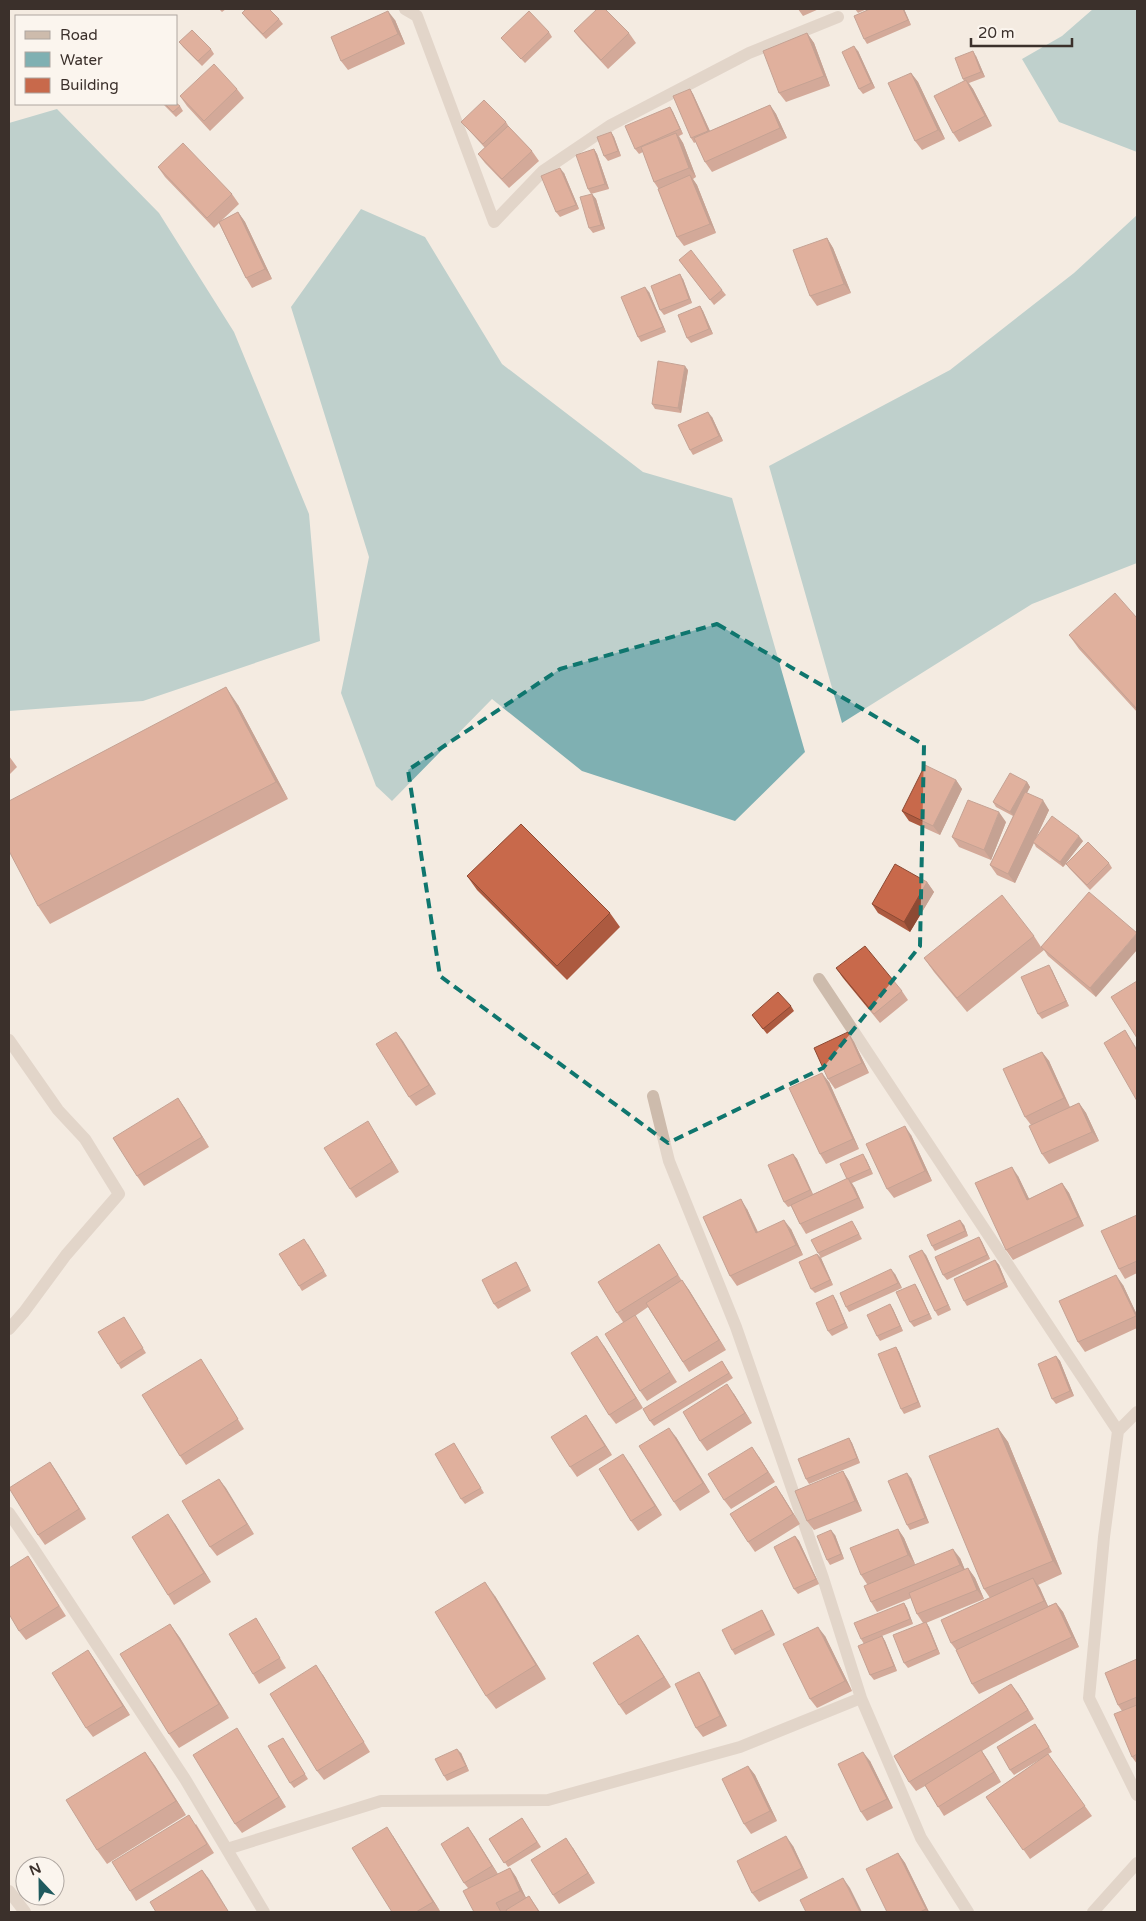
<svg xmlns="http://www.w3.org/2000/svg" width="1146" height="1921" font-family="'Varela Round',sans-serif">
<style>
.water{fill:#7fb0b2}
.lines{fill:none;stroke-linecap:round;stroke-linejoin:round}
.minor{stroke:#cdbbac;stroke-width:12}
.wall{fill:#ac5a40}
.shaded-wall{fill:#8c4a34}
.building{fill:#c8694b;stroke:#8c4a34}
.marked{fill:none;stroke:#0f766e;stroke-width:4;stroke-dasharray:10 6;stroke-linejoin:round}
</style>
<rect width="100%" height="100%" fill="#f4ebe1"/>
<path class="water" d="M1093 9H1137V152L1059 122 1022 59 1062 36Z
M57 109 159 213 234 332 309 514 320 641 143 701 9 711V123Z
M361 209 425 237 502 364 643 472 732 498 805 752 735 821 582 771 492 699 392 801 376 786 341 693 369 557 291 307Z
M1137 215V563L1032 604 842 723 769 466 950 370 1074 273Z"/>
<g class="lines">
<path class="minor" d="M405 9 417 16 494 222 543 171 611 125 749 53 838 17
M819 979 1118 1431 1104 1537 1089 1698 1137 1795
M9 1040 58 1110 85 1139 119 1194 66 1255 24 1312 9 1329
M653 1096 669 1161 736 1327 823 1578 861 1698 921 1838 968 1912
M1118 1431 1137 1412
M9 1513 31 1545 185 1779 264 1912
M227 1849 381 1801 548 1800 740 1747 861 1698
M9 1891 25 1912
M1093 1912 1137 1863"/>
</g>
<path class="wall" d="M219 9H226L222 12Z
M798 9H819L803 16Z
M855 9H867L858 13Z
M904 9 911 25 867 44 864 39Z
M242 13 279 19 283 24 266 39 246 18Z
M395 20 405 44 348 70 341 61Z
M574 31 629 33 636 43 608 69 581 40Z
M549 32 552 37 525 63 505 42 501 38Z
M807 33 814 43 830 86 786 102 779 93Z
M179 42 211 49 214 54 202 66 183 47Z
M858 51 875 88 863 94 859 89Z
M976 56 985 77 969 83 973 89 992 126 959 142 953 133 964 81 963 79Z
M911 73 918 82 945 139 922 150 915 141Z
M237 89 244 98 210 131 187 106 180 96Z
M690 89 693 94 710 131 770 105 776 114 787 138 712 172 705 162 696 142 694 143 691 138Z
M163 104H176L180 106 183 111 176 117Z
M670 107 673 112 683 134 679 136 683 143 696 177 693 179 697 185 716 233 684 246 677 237 658 188 654 182 643 152 639 154 635 149Z
M461 122H506L509 127 532 151 539 161 509 188 485 163 478 154 485 148 465 126Z
M611 132 614 137 621 156 608 161 604 156Z
M594 149 597 154 609 189 591 194 588 189Z
M158 167 232 194 239 204 221 221 238 212 245 222 272 279 252 288 246 278 219 223 214 228 165 177Z
M564 173 579 209 560 217 556 212Z
M592 194 596 199 605 229 593 233 589 228Z
M827 238 833 248 851 293 817 306 810 296Z
M679 260 722 290 726 295 714 305Z
M683 279 692 303 664 315 660 310Z
M649 292 666 332 641 342 638 337Z
M700 306 703 311 713 334 691 343 687 338Z
M688 370 681 413 655 409 652 404Z
M712 417 723 441 693 455 690 450Z
M1137 618V712L1079 649 1069 635Z
M238 705 288 799 50 924 38 906Z
M9 756 17 767 9 775Z
M956 780 962 789 940 835 909 821 902 811Z
M1027 782 1030 787 1027 793 1049 810 1036 838 1083 841 1066 863H1109L1112 868 1090 890 1069 868 1066 864 1063 867 1036 847 1034 843 1015 883 997 875 990 865 1013 816 996 807 993 802Z
M1006 822 991 860 959 847 952 837Z
M467 876 610 913 620 927 567 980 477 890Z
M927 882 934 892 910 932 878 913 872 904Z
M1089 892 1096 997 1048 956 1044 950 967 1012 934 972 924 958 1034 936 1041 947Z
M836 968 902 991 908 1000 880 1023 843 978Z
M1052 970 1069 1006 1042 1019 1038 1014Z
M791 1006 794 1011 767 1034 752 1015Z
M396 1032 436 1094 416 1106 409 1097Z
M848 1032 854 1042 869 1073 835 1089 828 1079Z
M1042 1052 1049 1061 1070 1107 1079 1103 1086 1113 1099 1141 1049 1164 1042 1154 1031 1125 1025 1117Z
M829 1082 859 1149 826 1164 820 1154Z
M178 1098 209 1147 144 1186 137 1176Z
M374 1131 399 1172 356 1198 350 1189Z
M911 1135 932 1181 894 1198 887 1189Z
M793 1154 797 1159 813 1194 847 1179 866 1159 873 1174 852 1183 855 1188 864 1208 806 1234 800 1224 791 1206 788 1207 784 1202Z
M1018 1176 1029 1199 1062 1183 1069 1193 1084 1226 1013 1260 1006 1250Z
M747 1209 758 1232 791 1229 803 1255 737 1286 730 1276Z
M1137 1215V1273L1125 1279 1119 1269Z
M964 1225 968 1236 935 1251 932 1246Z
M855 1226 862 1239 821 1258 818 1253Z
M979 1237 982 1242 990 1259 947 1280 943 1275Z
M308 1244 327 1276 302 1291 299 1286Z
M659 1244 682 1281 689 1290 726 1350 689 1372 648 1307 635 1316 677 1382 647 1401 640 1391 623 1322 617 1313Z
M817 1254 821 1258 833 1285 815 1293 811 1289Z
M926 1255 951 1310 938 1316 935 1311Z
M995 1260 999 1265 1008 1287 967 1306 964 1301Z
M516 1262 519 1267 531 1291 498 1309 494 1304Z
M895 1274 902 1288 849 1312 846 1307Z
M915 1284 918 1289 932 1319 914 1327 910 1322Z
M1123 1285 1137 1315V1328L1085 1352 1078 1342Z
M836 1300 848 1328 832 1336 828 1331Z
M890 1304 893 1309 903 1331 880 1341 877 1336Z
M124 1317 146 1353 121 1369 118 1364Z
M604 1346 643 1408 616 1424 609 1415Z
M896 1347 899 1352 921 1407 904 1414 901 1409Z
M1056 1356 1060 1361 1074 1396 1056 1404 1052 1399Z
M722 1361 733 1378 654 1426 650 1421Z
M207 1369 244 1429 186 1465 180 1456Z
M734 1394 752 1423 707 1451 700 1441Z
M586 1415 612 1455 577 1477 570 1467Z
M998 1428 1008 1442 1062 1574 1038 1585 1048 1606 1056 1603 1063 1612 1079 1647 979 1694 972 1684 957 1651 951 1643 990 1598 984 1589Z
M676 1437 710 1492 680 1511 674 1502Z
M849 1438 852 1443 860 1463 809 1484 806 1479Z
M454 1443 484 1493 465 1504 461 1499Z
M759 1457 775 1482 731 1509 724 1500Z
M50 1462 86 1519 45 1545 38 1535Z
M630 1464 662 1515 638 1531 631 1521Z
M843 1471 849 1481 862 1511 814 1530 807 1521Z
M911 1478 929 1523 910 1530 907 1525Z
M219 1479 254 1534 217 1556 210 1547Z
M782 1495 800 1524 755 1552 748 1542Z
M175 1524 211 1582 174 1605 168 1595Z
M898 1529 904 1538 915 1564 960 1558 965 1570 968 1568 975 1578 984 1599 926 1623 929 1627 940 1654 908 1668 904 1663 923 1623 917 1614 911 1598 877 1612 871 1602 867 1584 861 1575Z
M835 1535 844 1559 830 1565 827 1560Z
M795 1536 799 1541 819 1584 798 1594 794 1589Z
M28 1556 66 1616 26 1640 19 1631Z
M495 1596 546 1679 496 1709 486 1696Z
M904 1603 907 1608 913 1624 882 1636 885 1641 897 1671 874 1680 870 1675 864 1644 861 1639Z
M762 1610 765 1615 775 1635 735 1655 732 1650Z
M256 1618 286 1668 259 1684 253 1674Z
M170 1624 180 1638 229 1718 179 1748 169 1734Z
M638 1635 671 1687 626 1715 619 1705Z
M825 1636 852 1691 817 1708 810 1699Z
M88 1650 130 1715 93 1737 86 1728Z
M1137 1659V1764L1132 1757 1122 1711 1118 1705Z
M699 1672 705 1682 727 1726 703 1737 696 1728Z
M323 1675 370 1752 324 1780 317 1771Z
M1018 1693 1034 1719 982 1751 1001 1782 944 1816 925 1786 916 1791 909 1782Z
M1039 1729 1052 1752 1048 1754 1092 1816 1030 1859 986 1797 1044 1757 1014 1775 1010 1770Z
M243 1738 286 1807 242 1833 235 1824Z
M283 1738 308 1779 294 1788 290 1783Z
M145 1752 155 1766 186 1815 107 1864 97 1850Z
M461 1753 469 1771 447 1781 444 1776Z
M870 1761 893 1808 867 1821 861 1812Z
M748 1766 755 1775 777 1821 751 1834 744 1824Z
M522 1818 541 1847 508 1867 489 1839Z
M196 1824 214 1853 136 1901 130 1891Z
M468 1827 498 1874 510 1868 516 1877 526 1898 529 1896 540 1912H507L506 1911 503 1912H474L468 1888 464 1883Z
M393 1836 440 1911 438 1912H392Z
M793 1846 808 1878 759 1902 752 1893Z
M573 1848 595 1883 559 1904 553 1895Z
M898 1853 905 1863 929 1912H887Z"/>
<path class="shaded-wall" d="M903 9H904L911 25 908 20Z
M388 11 395 20 405 44 398 34Z
M807 33 814 43 830 86 824 76Z
M854 46 858 51 875 88 871 83Z
M973 51 976 56 985 77 981 72Z
M911 73 918 82 945 139 938 130Z
M966 80 973 89 992 126 985 116Z
M690 89 693 94 712 136 708 131Z
M770 105 776 114 787 138 780 128Z
M670 107 673 112 683 134 680 129Z
M611 132 614 137 621 156 618 151Z
M676 133 683 143 696 177 689 168Z
M594 149 597 154 609 189 605 184Z
M560 168 564 173 579 209 576 205Z
M690 175 697 185 716 233 710 224Z
M592 194 596 199 605 229 601 225Z
M238 212 245 222 272 279 265 269Z
M827 238 833 248 851 293 844 284Z
M680 274 683 279 692 303 689 299Z
M645 287 649 292 666 332 663 327Z
M700 306 703 311 713 334 709 329Z
M685 366 688 370 681 413 678 408Z
M708 412 712 417 723 441 719 436Z
M226 687 238 705 288 799 276 782Z
M956 780 962 789 940 835 933 826Z
M1027 782 1030 787 1014 816 1010 812Z
M1043 800 1049 810 1015 883 1008 874Z
M999 812 1006 822 991 860 984 850Z
M1079 836 1083 841 1063 867 1060 862Z
M927 882 934 892 910 932 904 922Z
M1137 933V950L1096 997 1090 988Z
M1049 965 1052 970 1069 1006 1066 1001Z
M1125 1030 1137 1049V1051Z
M396 1032 403 1041 436 1094 429 1085Z
M848 1032 854 1042 869 1073 862 1063Z
M1042 1052 1049 1061 1070 1108 1064 1098Z
M822 1073 829 1082 859 1149 853 1139Z
M178 1098 185 1108 209 1147 202 1137Z
M1079 1103 1086 1113 1099 1141 1092 1132Z
M368 1121 374 1131 399 1172 392 1162Z
M905 1126 911 1135 932 1181 925 1171Z
M793 1154 797 1159 813 1195 810 1190Z
M863 1154 866 1159 873 1174 870 1169Z
M1012 1167 1018 1176 1034 1209 1027 1200Z
M848 1178 855 1188 864 1208 858 1198Z
M1062 1183 1069 1193 1084 1226 1078 1217Z
M741 1199 747 1209 762 1242 756 1233Z
M784 1220 791 1229 803 1255 796 1245Z
M960 1220 964 1225 968 1236 965 1231Z
M979 1237 982 1242 990 1259 987 1255Z
M922 1250 926 1255 951 1310 948 1305Z
M817 1254 821 1258 833 1285 830 1280Z
M995 1260 999 1265 1008 1287 1005 1282Z
M516 1262 519 1267 531 1291 528 1286Z
M891 1269 895 1274 902 1288 898 1283Z
M1116 1275 1123 1285 1137 1315V1319Z
M682 1280 689 1290 726 1350 719 1340Z
M915 1284 918 1289 932 1319 929 1314Z
M833 1295 836 1300 848 1328 845 1323Z
M890 1304 893 1309 903 1331 900 1326Z
M597 1336 604 1346 643 1408 636 1398Z
M896 1347 899 1352 921 1407 918 1402Z
M1056 1356 1060 1361 1074 1396 1070 1391Z
M727 1384 734 1394 752 1423 745 1413Z
M586 1415 593 1425 612 1455 605 1446Z
M669 1428 676 1437 710 1492 703 1483Z
M998 1428 1008 1442 1062 1574 1053 1561Z
M849 1438 852 1443 860 1463 857 1458Z
M752 1447 759 1457 775 1482 768 1472Z
M623 1454 630 1464 662 1515 655 1506Z
M50 1462 57 1472 86 1519 79 1509Z
M843 1471 849 1481 862 1511 855 1501Z
M907 1473 911 1478 929 1523 925 1518Z
M219 1479 226 1488 254 1534 247 1524Z
M776 1486 782 1495 800 1524 793 1514Z
M168 1514 175 1524 211 1582 204 1573Z
M898 1529 904 1538 915 1564 908 1555Z
M831 1530 835 1535 844 1559 841 1554Z
M795 1536 799 1541 819 1584 816 1579Z
M953 1549 960 1558 967 1575 960 1565Z
M968 1568 975 1578 984 1599 977 1590Z
M1033 1578 1040 1588 1050 1611 1044 1601Z
M485 1582 495 1596 546 1679 536 1665Z
M904 1603 907 1608 913 1624 910 1619Z
M1056 1603 1063 1612 1079 1647 1072 1637Z
M762 1610 765 1615 775 1635 771 1630Z
M926 1622 929 1627 940 1654 937 1649Z
M170 1624 180 1638 229 1718 219 1704Z
M818 1627 825 1636 852 1691 845 1681Z
M638 1635 645 1645 671 1687 664 1677Z
M882 1636 885 1641 897 1671 894 1666Z
M88 1650 95 1660 130 1715 123 1706Z
M316 1665 323 1675 370 1752 364 1742Z
M699 1672 705 1682 727 1726 720 1716Z
M1011 1684 1018 1693 1034 1719 1028 1710Z
M237 1728 243 1738 286 1807 279 1797Z
M457 1749 461 1753 469 1771 466 1766Z
M981 1750 988 1760 1001 1782 994 1772Z
M145 1752 155 1766 186 1815 176 1801Z
M863 1752 870 1761 893 1808 887 1799Z
M748 1766 755 1775 777 1821 770 1811Z
M387 1827 393 1836 440 1911 433 1902Z
M468 1827 475 1837 499 1876 492 1866Z
M786 1836 793 1846 808 1878 802 1868Z
M566 1838 573 1848 595 1883 588 1873Z
M898 1853 905 1863 929 1912H928L926 1909Z
M510 1868 516 1877 527 1900 520 1891Z
M202 1870 209 1879 229 1912Z
M843 1878 850 1888 862 1912H860Z"/>
<path class="building" d="M246 9H269L279 19 263 34 242 13Z
M597 9H605L629 33 601 60 574 31Z
M870 9H903L908 20 864 39 854 16Z
M388 11 398 34 341 61 331 37Z
M529 11 549 32 521 59 501 38Z
M192 30 211 49 198 61 179 42Z
M807 33 824 76 779 93 763 51Z
M854 46 871 83 859 89 842 52Z
M973 51 981 72 963 79 955 58Z
M214 64 237 89 204 121 180 96Z
M911 73 938 130 915 141 888 83Z
M966 80 985 116 953 133 934 96Z
M690 89 708 131 691 138 673 96Z
M484 100 506 122 483 144 461 122Z
M176 103 180 106 173 112 165 104H176Z
M770 105 780 128 705 162 694 138Z
M670 107 680 129 635 149 625 126Z
M508 126 532 151 502 179 478 154Z
M611 132 618 151 604 156 597 137Z
M676 133 689 168 654 182 641 147Z
M183 143 232 194 207 218 158 167Z
M594 149 605 184 588 189 576 155Z
M560 168 576 205 556 212 541 176Z
M690 175 710 224 677 237 658 189Z
M592 194 601 225 589 228 580 197Z
M238 212 265 269 246 278 219 222Z
M827 238 844 284 810 296 793 250Z
M691 250 722 290 710 300 679 260Z
M680 274 689 299 660 310 651 286Z
M645 287 663 327 638 337 621 297Z
M700 306 709 329 687 338 678 315Z
M658 361 685 366 678 408 652 404Z
M708 412 719 436 690 450 678 425Z
M1115 593 1137 618V709L1069 635Z
M226 687 276 782 38 906 9 851V801Z
M925 765 956 780 933 826 902 811Z
M1010 773 1027 782 1010 812 993 802Z
M1025 792 1043 800 1008 874 990 865Z
M968 800 999 812 984 850 952 837Z
M1052 816 1079 836 1060 862 1033 842Z
M521 824 610 913 557 966 467 876Z
M1088 842 1109 863 1087 885 1066 864Z
M895 864 927 882 904 922 872 904Z
M1089 892 1137 933 1090 988 1041 947Z
M1002 895 1034 936 957 998 924 958Z
M865 946 902 991 874 1014 836 968Z
M1049 965 1066 1001 1038 1014 1021 977Z
M1137 981V1038L1111 997Z
M778 992 791 1006 763 1029 752 1015Z
M1125 1030 1137 1051V1101L1104 1043Z
M396 1032 429 1085 409 1097 376 1044Z
M848 1032 862 1063 828 1079 814 1048Z
M1042 1052 1064 1098 1025 1117 1003 1069Z
M822 1073 853 1139 820 1154 789 1088Z
M178 1098 202 1137 137 1176 113 1138Z
M1079 1103 1092 1132 1042 1154 1029 1126Z
M368 1121 392 1162 350 1189 324 1148Z
M905 1126 925 1171 887 1189 866 1144Z
M793 1154 810 1190 784 1202 768 1165Z
M863 1154 870 1169 847 1179 840 1164Z
M1012 1167 1027 1200 1062 1183 1078 1217 1006 1250 975 1183Z
M848 1178 858 1198 800 1224 791 1205Z
M741 1199 756 1233 784 1220 796 1245 730 1276 703 1217Z
M1137 1215V1261L1119 1269 1101 1231Z
M960 1220 965 1231 932 1246 927 1235Z
M852 1221 859 1234 818 1253 811 1240Z
M979 1237 987 1255 943 1275 935 1257Z
M304 1239 324 1271 299 1286 279 1254Z
M659 1244 678 1275 617 1313 598 1282Z
M922 1250 948 1305 935 1311 909 1256Z
M817 1254 830 1280 811 1289 799 1262Z
M995 1260 1005 1282 964 1301 954 1279Z
M516 1262 528 1286 494 1304 482 1280Z
M891 1269 898 1283 846 1307 840 1293Z
M1116 1275 1136 1316 1078 1342 1059 1301Z
M682 1280 719 1340 683 1362 646 1303Z
M915 1284 929 1314 910 1322 896 1292Z
M833 1295 845 1323 828 1331 816 1303Z
M890 1304 900 1326 877 1336 867 1315Z
M635 1315 670 1372 640 1391 605 1334Z
M124 1317 143 1348 118 1364 98 1332Z
M597 1336 636 1398 609 1415 571 1353Z
M896 1347 918 1402 901 1409 878 1354Z
M1056 1356 1070 1391 1052 1399 1038 1364Z
M201 1359 238 1419 180 1456 142 1395Z
M722 1361 729 1373 650 1421 643 1409Z
M727 1384 745 1413 700 1441 683 1412Z
M586 1415 605 1446 570 1467 551 1437Z
M669 1428 703 1483 674 1502 639 1446Z
M998 1428 1053 1561 984 1589 929 1456Z
M849 1438 857 1458 806 1479 798 1459Z
M454 1443 481 1488 461 1499 435 1454Z
M752 1447 768 1472 724 1500 708 1474Z
M623 1454 655 1506 631 1521 599 1469Z
M50 1462 79 1509 38 1535 9 1488Z
M843 1471 855 1501 807 1521 795 1491Z
M907 1473 925 1518 907 1525 888 1481Z
M219 1479 247 1524 210 1547 182 1501Z
M776 1486 793 1514 748 1542 730 1514Z
M168 1514 204 1573 168 1595 132 1537Z
M898 1529 908 1555 861 1575 850 1548Z
M831 1530 841 1554 827 1560 817 1536Z
M795 1536 816 1579 794 1589 774 1547Z
M953 1549 960 1565 871 1602 864 1586Z
M28 1556 59 1606 19 1631 9 1614V1568Z
M968 1568 977 1590 917 1614 909 1593Z
M1033 1578 1044 1601 951 1643 941 1620Z
M485 1582 536 1665 486 1696 435 1612Z
M904 1603 910 1619 861 1639 854 1623Z
M1056 1603 1072 1637 972 1684 956 1650Z
M762 1610 771 1630 732 1650 722 1630Z
M256 1618 280 1658 253 1674 229 1634Z
M926 1622 937 1649 904 1663 893 1635Z
M170 1624 219 1704 169 1734 120 1654Z
M818 1627 845 1681 810 1699 783 1644Z
M638 1635 664 1677 619 1705 593 1663Z
M882 1636 894 1666 870 1675 858 1646Z
M88 1650 123 1706 86 1728 52 1673Z
M1137 1659V1697L1118 1705 1105 1673Z
M316 1665 364 1742 317 1771 270 1694Z
M699 1672 720 1716 696 1728 675 1684Z
M1011 1684 1028 1710 909 1782 894 1756Z
M1137 1705V1754L1132 1757 1114 1714Z
M1035 1724 1049 1747 1010 1770 997 1747Z
M237 1728 279 1797 235 1824 193 1755Z
M283 1738 305 1774 290 1783 268 1746Z
M457 1749 466 1766 444 1776 435 1759Z
M981 1750 994 1772 938 1807 925 1785Z
M145 1752 176 1801 97 1850 66 1800Z
M863 1752 887 1799 861 1812 838 1764Z
M1048 1754 1085 1806 1023 1850 986 1797Z
M748 1766 770 1811 744 1824 722 1779Z
M189 1815 207 1844 130 1891 112 1862Z
M522 1818 537 1842 504 1863 489 1839Z
M387 1827 433 1902 416 1912H392L352 1848Z
M468 1827 492 1866 464 1883 441 1844Z
M786 1836 802 1868 752 1893 737 1861Z
M566 1838 588 1873 553 1895 531 1860Z
M898 1853 926 1909 920 1912H887L866 1869Z
M510 1868 520 1891 496 1903 501 1912H474L463 1891Z
M202 1870 228 1911 226 1912H156L150 1902Z
M843 1878 860 1912H806L800 1900Z
M529 1896 539 1912H507L506 1910Z"/>
<path d="M0 0H1146V1921H0ZM717 624 924 745 920 946 823 1068 668 1143 440 976 408 770 560 669Z" fill="#f4ebe1" fill-opacity=".55" fill-rule="evenodd"/>
<path class="marked" d="M717 624 924 745 920 946 823 1068 668 1143 440 976 408 770 560 669Z"/>
<rect width="1146" height="1921" fill="none" stroke="#3b302b" stroke-width="20"/>
<rect x="15" y="15" width="162" height="90" fill="#fbf5ee" stroke="#aea6a0"/>
<rect x="25" y="31" width="25" height="8" fill="#cdbbac" stroke="#aea6a0"/>
<text x="60" y="40" font-size="15" fill="#3b302b">Road</text>
<rect x="25" y="52" width="25" height="15" fill="#7fb0b2" stroke="#aea6a0"/>
<text x="60" y="65" font-size="15" fill="#3b302b">Water</text>
<rect x="25" y="78" width="25" height="15" fill="#c8694b" stroke="#aea6a0"/>
<text x="60" y="90" font-size="15" fill="#3b302b">Building</text>
<g transform="translate(40 1881) rotate(338)"><circle r="24" fill="#fbf5ee" stroke="#aea6a0"/>
<path d="M0-4L9 19L0 12L-9 19Z" fill="#1f5a5e"/>
<text y="-8" font-size="14" font-weight="bold" text-anchor="middle" fill="#3b302b">N</text>
</g>
<path d="M971 38v8h101v-8" fill="none" stroke="#3b302b" stroke-width="2.5"/>
<text x="978" y="38" font-size="15" fill="#3b302b" stroke="#fbf5ee" stroke-width="4" paint-order="stroke">20 m</text>
</svg>
